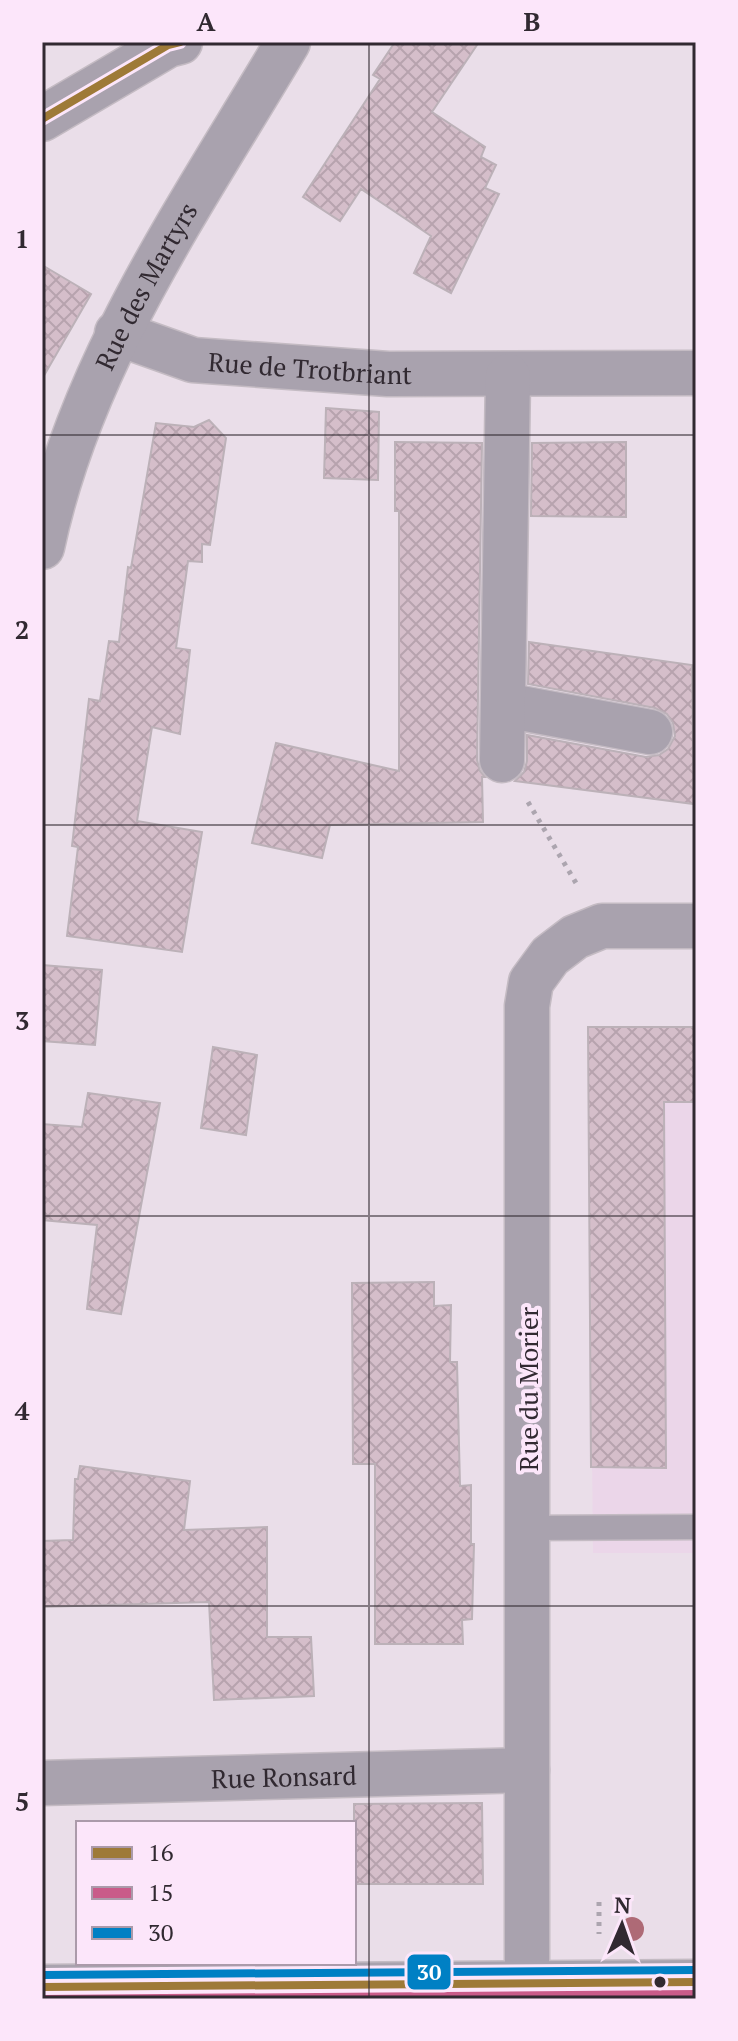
<svg xmlns="http://www.w3.org/2000/svg" width="738" height="2041" font-family="'PT Serif',serif">
<style>
.built{fill:#ebd6e9}
.building{fill:url(#building-cross-hatch);stroke:#bcb1b8;stroke-width:2}
.lines{fill:none;stroke-linecap:round;stroke-linejoin:round}
.service-casing{stroke:#c4bbc3;stroke-width:27}
.minor-casing{stroke:#c4bbc3;stroke-width:47}
.secondary-casing{stroke:#c4bbc3;stroke-width:47}
.path{stroke:#aca5af;stroke-width:5;stroke-dasharray:4 6;stroke-linecap:butt}
.service{stroke:#a9a2ae;stroke-width:24}
.minor{stroke:#a9a2ae;stroke-width:44}
.secondary{stroke:#a9a2ae;stroke-width:44}
.bus-1-casing{stroke:#fce6fa;stroke-width:14}
.bus-2-casing{stroke:#fce6fa;stroke-width:14}
.bus-3-casing{stroke:#fce6fa;stroke-width:14}
.bus-1{stroke:#9e7a38;stroke-width:8}
.bus-2{stroke:#c95b89;stroke-width:8}
.bus-3{stroke:#0080c4;stroke-width:8}
.tree{fill:#ae6a76}
.grid{fill:none;stroke:#312931;stroke-width:2;stroke-opacity:0.55}
.bus-dot{fill:#312931;stroke:#fce6fa;stroke-width:3}
.labels{text-anchor:middle;dominant-baseline:central;stroke-width:8;stroke-linejoin:round;paint-order:stroke}
.street-label{font-size:26px;fill:#312931;stroke:#fce6fa}
.line-badge{stroke:#fce6fa;stroke-width:3}
.badge-label{font-size:22px;text-anchor:middle;font-weight:bold;fill:#fff}
.neatline{fill:none;stroke:#312931;stroke-width:3}
.grid-label{font-size:26px;text-anchor:middle;font-weight:bold;fill:#312931}
</style>
<defs>
<pattern id="building-cross-hatch" width="8" height="8" patternUnits="userSpaceOnUse" patternTransform="scale(2)"><rect width="8" height="8" fill="#d5beca"/><path d="M0 0l8 8M0 8l8-8" fill="none" stroke="#b7a3ae"/></pattern>
</defs>
<rect width="100%" height="100%" fill="#eadee9"/>
<path class="built" d="M588 1027H696V1553H593Z"/>
<path class="building" d="M395 42H479L432 112 485 147 481 157 496 165 485 188 499 194 451 293 414 273 431 236 361 189 340 221 303 197 380 79 373 75Z
M42 265 91 294 42 379Z
M326 408 379 412 378 480 324 478Z
M209 420 226 438 210 545 202 544V562L188 561 176 648 190 650 180 734 152 727 137 821 202 832 182 952 67 936 78 847 72 846 89 699 100 701 109 641 119 642 128 567 131 568 156 423 194 427Z
M395 442 482 443 477 760 480 771 485 777H482L483 822 330 825 322 858 252 843 276 743 399 771V511H395Z
M626 442V517L531 516 532 443Z
M529 642 692 665 694 804 515 781 524 772 527 761V735L646 757 659 755 668 749 675 736 673 723 667 714 655 708 528 684Z
M42 965 102 970 95 1045 42 1041Z
M588 1027H696V1102H664L666 1468 591 1467Z
M213 1047 257 1055 246 1135 201 1128Z
M88 1093 160 1103 121 1314 87 1309 97 1225 42 1220V1124L82 1127Z
M434 1282V1306L451 1305 450 1362H457L460 1486 471 1485V1544H474L472 1619 462 1620 463 1644H375V1464H353L352 1283Z
M80 1466 190 1481 184 1530 267 1527V1637H311L314 1696 214 1700 209 1602 42 1607V1541L73 1540 75 1479H78Z
M482 1803 483 1884H354V1804Z"/>
<g class="lines">
<g class="service-casing">
<path id="service" d="M528 1528 696 1527"/>
</g>
<g class="minor-casing">
<g id="minor">
<path d="M42 119 168 45 180 42"/>
<path id="s1" d="M117 333 193 360 388 374 696 373"/>
<path d="M504 705 650 732"/>
<path d="M502 760 508 376"/>
<path id="s2" d="M42 1783 527 1770"/>
<path d="M527 1983V1006L531 982 550 956 575 937 602 926H696"/>
<path d="M42 1987 696 1982"/>
</g>
</g>
<g class="secondary-casing">
<g id="secondary">
<path id="s3" d="M42 547C81 361 193 203 288 42"/>
</g>
</g>
<path class="path" d="M528 802 576 883
M599 1902V1934"/>
<use href="#service" class="service"/>
<use href="#minor" class="minor"/>
<use href="#secondary" class="secondary"/>
<g class="bus-1-casing">
<path id="bus-1" d="M42 119 168 45 180 42
M42 1987 696 1982"/>
</g>
<g class="bus-2-casing">
<path id="bus-2" d="M42 1999 696 1994"/>
</g>
<g class="bus-3-casing">
<path id="bus-3" d="M42 1975 696 1970"/>
</g>
<use href="#bus-1" class="bus-1"/>
<use href="#bus-2" class="bus-2"/>
<use href="#bus-3" class="bus-3"/>
</g>
<circle class="tree" cx="632" cy="1929" r="12"/>
<path class="grid" d="M369 42V1999M42 435H696M42 825H696M42 1216H696M42 1606H696"/>
<circle class="bus-dot" cx="660" cy="1982" r="7"/>
<g class="labels">
<g class="street-label">
<text stroke="none"><textPath href="#s3" startOffset="282">Rue des Martyrs</textPath></text>
<text stroke="none"><textPath href="#s1" startOffset="198">Rue de Trotbriant</textPath></text>
<text transform="translate(528 1389) rotate(-90)">Rue du Morier</text>
<text stroke="none"><textPath href="#s2" startOffset="242">Rue Ronsard</textPath></text>
</g>
</g>
<rect class="line-badge" x="406" y="1953" width="46" height="38" rx="8" fill="#0080c4"/>
<g class="badge-label">
<text x="429" y="1980">30</text>
</g>
<rect width="738" height="2041" fill="none" stroke="#fce6fa" stroke-width="88"/>
<rect x="76" y="1821" width="280" height="144" fill="#fce6fa" stroke="#ab9aaa" stroke-width="2"/>
<rect x="92" y="1847" width="40" height="12" fill="#9e7a38" stroke="#ab9aaa" stroke-width="2"/>
<text x="148" y="1861" font-size="24" fill="#312931">16</text>
<rect x="92" y="1887" width="40" height="12" fill="#c95b89" stroke="#ab9aaa" stroke-width="2"/>
<text x="148" y="1901" font-size="24" fill="#312931">15</text>
<rect x="92" y="1927" width="40" height="12" fill="#0080c4" stroke="#ab9aaa" stroke-width="2"/>
<text x="148" y="1941" font-size="24" fill="#312931">30</text>
<g transform="translate(622 1925) rotate(2)" stroke="#fce6fa" stroke-width="6" paint-order="stroke">
<path d="M0-6L14 30L0 20L-14 30Z" fill="#312931"/>
<text y="-12" font-size="22" font-weight="bold" text-anchor="middle" fill="#312931">N</text>
</g>
<rect x="44" y="44" width="650" height="1953" class="neatline"/>
<g class="grid-label">
<text x="206" y="31">A</text>
<text x="532" y="31">B</text>
<text x="22" y="248">1</text>
<text x="22" y="639">2</text>
<text x="22" y="1030">3</text>
<text x="22" y="1420">4</text>
<text x="22" y="1811">5</text>
</g>
</svg>
